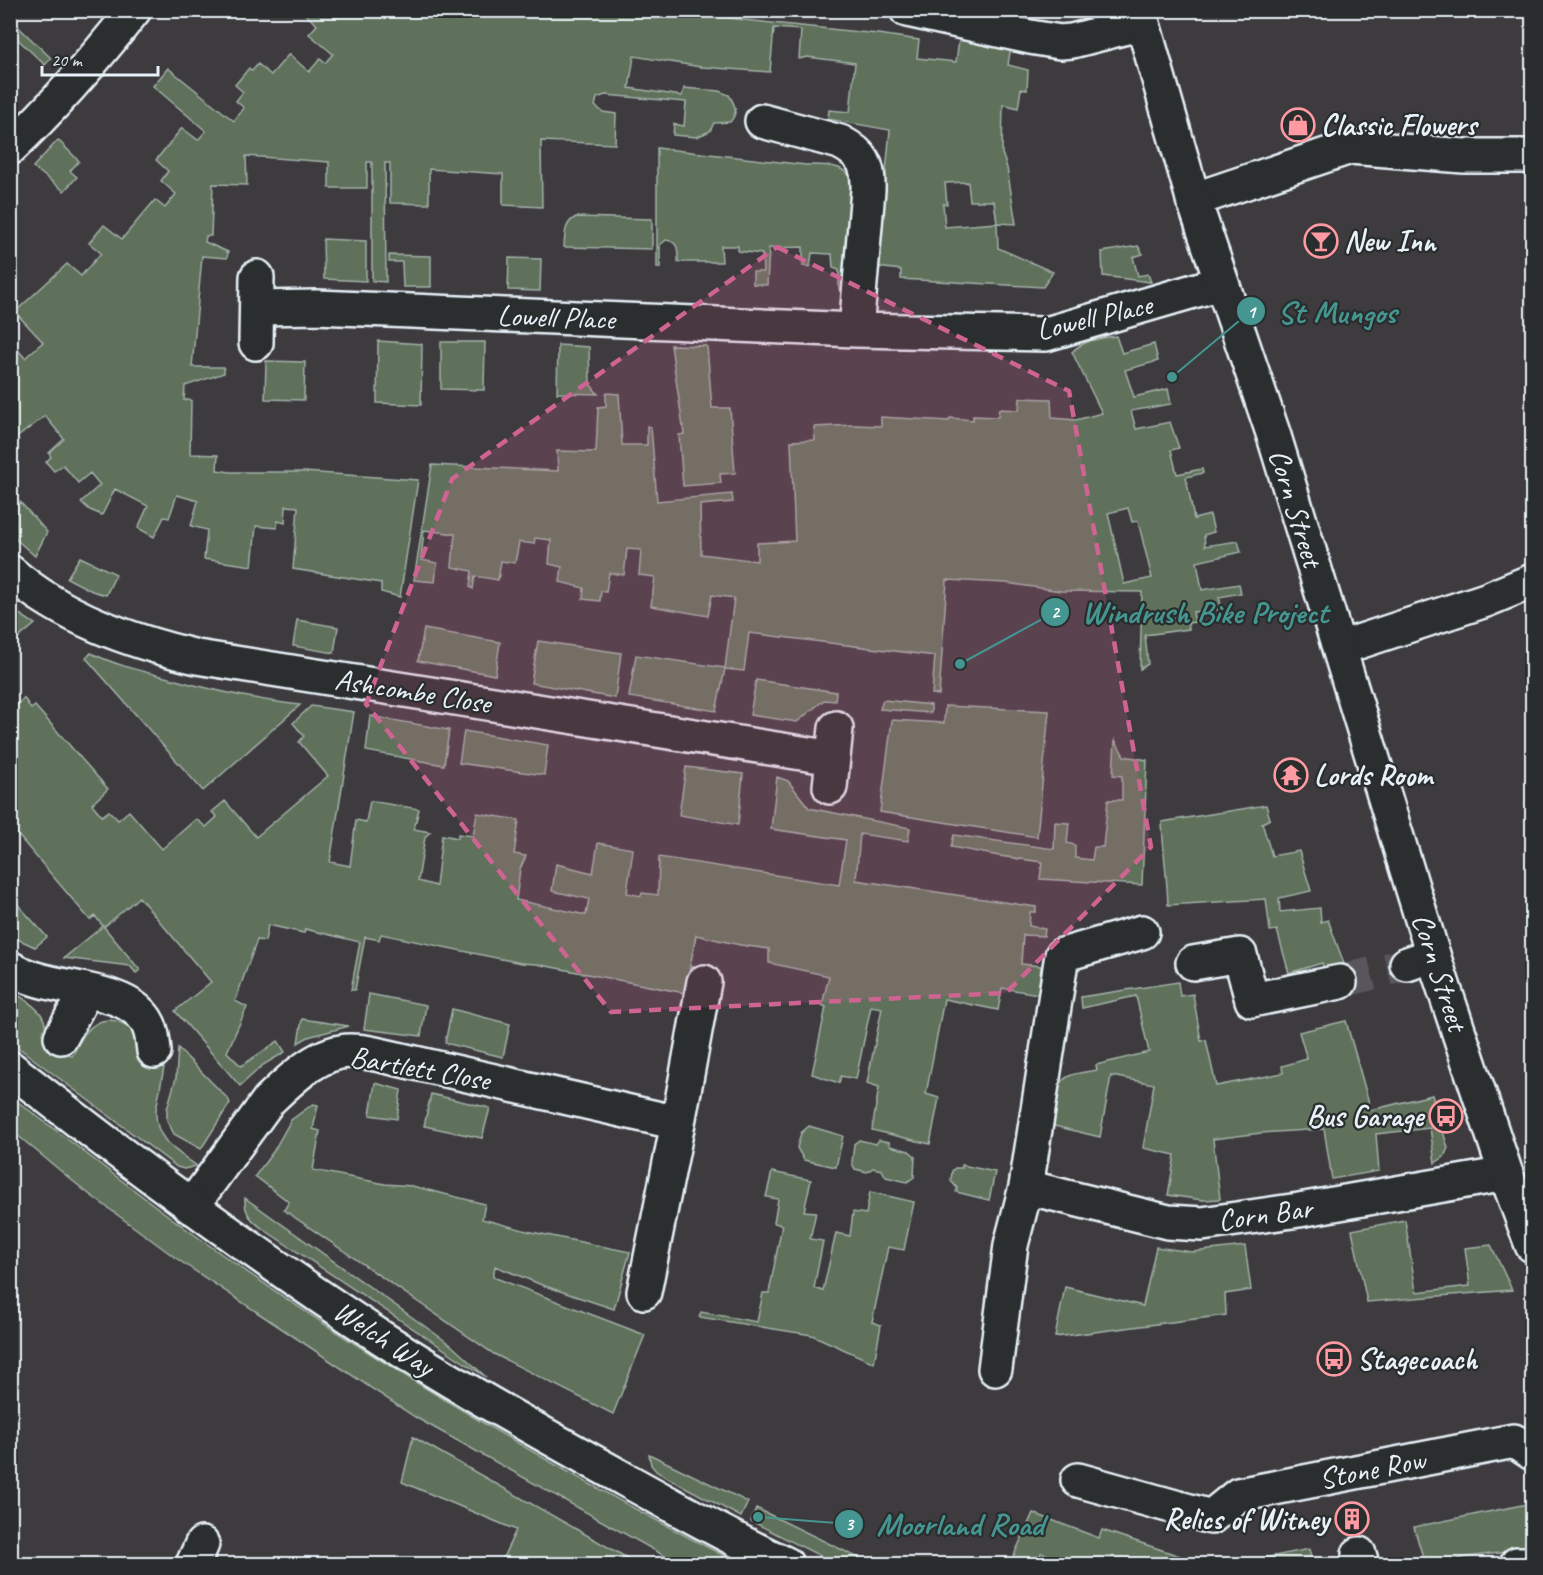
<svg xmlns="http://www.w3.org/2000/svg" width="1543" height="1575" font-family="Caveat,sans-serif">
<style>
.green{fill:#5e715a;stroke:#a3b1a9;stroke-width:1.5;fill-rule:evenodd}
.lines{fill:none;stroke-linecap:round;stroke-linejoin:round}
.street-tunnel{stroke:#58565b;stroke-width:33;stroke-dasharray:33 16;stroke-linecap:butt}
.street-casing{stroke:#e8f1f8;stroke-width:38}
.secondary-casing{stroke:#e8f1f8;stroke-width:38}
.street{stroke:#2a2d2e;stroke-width:33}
.secondary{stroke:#2a2d2e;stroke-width:33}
.marked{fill:#cf6492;fill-opacity:0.2;stroke:#cf6492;stroke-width:4.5;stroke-dasharray:12 8;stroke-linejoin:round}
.labels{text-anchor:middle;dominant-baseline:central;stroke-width:4.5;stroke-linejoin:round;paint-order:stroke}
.poi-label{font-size:30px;font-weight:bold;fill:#e8f1f8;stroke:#2a2d2e;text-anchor:start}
.street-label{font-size:30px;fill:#e8f1f8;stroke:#2a2d2e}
.leader{fill:none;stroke:#459590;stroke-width:2}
.callout-dot{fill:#459590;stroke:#2a2d2e;stroke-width:2}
.mark-label{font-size:18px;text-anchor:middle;font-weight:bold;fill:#fff}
.callout-label{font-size:32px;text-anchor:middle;font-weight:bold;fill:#459590;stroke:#2a2d2e;stroke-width:4.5;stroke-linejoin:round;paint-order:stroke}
</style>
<rect width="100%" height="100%" fill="#3e3b3f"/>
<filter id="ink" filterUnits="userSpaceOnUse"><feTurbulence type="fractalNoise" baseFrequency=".0167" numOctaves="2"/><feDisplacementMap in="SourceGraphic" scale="12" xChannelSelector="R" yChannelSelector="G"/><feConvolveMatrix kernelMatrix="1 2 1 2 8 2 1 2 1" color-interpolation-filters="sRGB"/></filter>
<g filter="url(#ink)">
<path class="green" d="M308 11H684L744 20 878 34 919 40 917 58 956 62 959 40 1011 46 1008 65 1028 70 1027 90 1021 89 1018 108 1003 104 1002 153 1007 168 1016 224 997 223 998 248 1053 272 1043 287 901 279V270L877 267 890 130 828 119 829 110 850 112 855 63 807 57 799 59 801 30 774 28 770 72 701 67 634 56 629 88 682 96 684 88 719 91 729 95C735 105 739 112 730 122L714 123 710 131 697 137 673 135 674 124 684 126 686 102 605 95 597 98 595 106 603 112 616 114 615 144 541 141 542 207 503 205V174L429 169V204L390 203V163H385L386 282 372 281V162H367V188H329V162L246 156 247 185 213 184 211 236H206L205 242 228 252 227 258 202 256 192 367H224V373L185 386 184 400H191L190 454 218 455 217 470 230 472H304L418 480 400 597 381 592V583L293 569 298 507 286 506 285 523 278 521 277 528 256 526 252 566 204 559 207 530 191 526 198 501 177 495 169 518 164 517 154 537 138 528 148 506 115 489 102 515 90 510 81 502 100 485 90 473 78 483 63 465 54 471 46 462 51 457 49 453 64 439 45 416 11 442V358L18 350 25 358 43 342 15 312 67 264 81 276 101 253 89 243 104 225 122 239 155 200 165 208 176 194 161 181 168 171 156 160 182 128 198 140 206 131 153 86 168 68 234 121 244 108 236 101 243 92 235 85 249 68 252 71 258 64 271 75 289 54 309 72 320 59 325 63 333 54 309 34 317 25 305 14ZM968 182 970 201H994L997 223 945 227 943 204H947L945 183Z
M11 20 51 58 45 65 11 33Z
M58 140 79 161 70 171 77 177 64 191 33 167Z
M657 148 806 165C828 165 851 163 853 190L842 290 839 289V270L833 268 832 254 812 253 810 267 803 266V247L769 248 767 285 753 284V272H763L762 254 738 251V246H721L722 262H678C678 250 679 242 666 240L660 245V267H657Z
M576 217 652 219V249L564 247C565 235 564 223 576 217Z
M323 239 366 241V281L324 279Z
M1138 246 1143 254 1133 257 1138 276 1148 274 1151 282 1103 276 1102 252Z
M389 255 431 256V287H403L402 262H389Z
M509 258 541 259 540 291 508 290Z
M1116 336 1122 353 1154 344 1158 361 1125 370 1134 397 1168 389 1171 404 1131 411 1136 429 1170 422 1179 448 1171 450 1177 474 1202 469 1203 473 1186 477 1194 519 1210 515 1214 532 1204 535 1205 546 1238 541 1241 552 1197 562 1202 590 1239 584 1241 593 1219 597 1222 609 1193 612 1195 622 1188 623 1189 629 1145 635 1148 664 1140 669 1142 592 1061 591 1006 583 947 580 939 695 932 694 935 656 749 633 744 671 725 669 716 711 629 697 636 655 725 668 734 598 712 595 708 616 651 606 655 577 639 575 641 550 627 549 624 575 609 573 606 592 601 591 600 601 583 599 584 588 560 582 562 567 549 564 551 540 535 538 534 544 519 542 515 563 501 561 498 580 475 576 473 589 470 587 472 571 452 567 455 534 424 530 421 560 437 563 435 582 414 580 432 465 558 471 557 451 596 452 598 407 606 406V393L619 394 622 445H647V426L651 427 657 501 732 494 733 502 700 505 701 554 757 561V543L795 541 791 441 815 440 814 427 854 425 881 426V417L949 421 950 418 973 420V416L998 417 999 409 1019 410 1020 398 1051 399 1052 418 1076 420 1102 413 1072 352C1083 340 1101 338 1116 336ZM1128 508 1132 522 1138 521 1152 578 1124 584 1108 513Z
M378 341 422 344 421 405 377 403Z
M441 342H485L484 390 441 389Z
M558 345 589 347 590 384 598 394 557 393Z
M671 345 707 346 712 408H730L735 473 720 474 721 483 683 486 679 435 684 434Z
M266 361 305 362 304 400 265 399Z
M20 502 47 532 35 556 11 535V510Z
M80 557 116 574 106 595 92 591 67 578Z
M10 608 35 624 11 644H10Z
M297 620 338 627 334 653 293 646Z
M424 629 500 642 495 675 418 661Z
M538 641 621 653 615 698 531 683Z
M91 653C113 664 137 670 161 676 207 689 253 700 300 705L203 791 86 658Z
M756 680 836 692 835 701 824 700 797 722 750 715Z
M24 698 31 709 35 706 108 789 92 804 102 816 109 811 118 820 129 811 162 849 196 819 206 827 217 817 212 812 225 801 256 837 328 776 299 742 304 736 293 723 311 706 354 712 330 862 350 866 356 820 366 822 370 801 419 809 414 829 430 832 425 837 418 881 436 886 442 835 458 838V834L473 836 477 813 519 820 514 854 526 856 520 869 516 900 586 915 589 899 552 891 556 864 593 873 598 843 633 849 627 893 641 896 642 893 658 895 659 857 839 885 846 840 771 829 777 777 788 781 809 808 910 828 908 841 860 834 856 880 1036 907V912H1030L1029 926 1045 929 1044 936 1023 935 1021 964 1041 966 1038 994 1002 988 998 1010 944 999 926 1094 939 1098 930 1144 872 1130 879 1087 867 1083 882 1008 871 1006 856 1079 841 1076 839 1083 812 1074 826 1007 822 1005 829 976 769 963V949L740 945 696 935 685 993 536 964 521 963 381 934 379 940 365 937 355 990H351L360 942 305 929 304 933 268 925 265 941 257 940 235 1001 247 1007 227 1052 241 1066 278 1041 285 1052 263 1065 240 1086 175 1011 211 982 139 897 104 927 140 970 136 973 130 966 64 958 103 926 95 916 90 920 11 827V710Z
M883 700 931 705V713L880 709Z
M945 706 1049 711 1037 837 880 812 892 720 944 723Z
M370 716 449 730 444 765 366 751Z
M464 731 548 745 544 775 459 763Z
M1115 740 1124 756 1147 760 1142 885 1040 879 1042 862 999 856 951 847 954 835 1054 849 1055 822 1069 823 1067 843 1075 845V858L1092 860 1094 847H1103L1108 800H1122V776L1113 775Z
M686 767 743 774 738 825 679 815Z
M1266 805 1270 819 1262 823 1272 856 1299 851 1311 891 1279 898 1280 912 1320 908 1321 922 1328 920 1346 969 1326 976 1322 963 1289 973 1277 930 1270 931 1266 899 1168 905C1167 877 1163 850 1162 822Z
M11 897 47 937 35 947 11 936Z
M1178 982 1180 996 1193 994 1201 1041 1206 1040 1216 1086 1283 1073 1282 1066 1307 1059 1299 1032 1346 1021 1371 1110 1432 1095 1448 1148 1444 1157 1435 1163 1430 1128 1376 1134 1379 1171 1332 1179 1324 1129 1261 1133 1213 1139 1220 1199 1203 1200 1168 1195 1175 1155 1143 1148 1154 1084 1111 1076 1100 1137 1054 1126 1059 1087C1064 1072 1083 1073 1097 1070L1096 1065 1149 1052 1136 996 1082 1008 1081 997Z
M11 990C29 1003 52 1013 44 1039L72 1056C77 1048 80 1039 86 1032 115 999 145 1042 165 1062L156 1110C154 1139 176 1151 197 1166L184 1169 177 1167 11 1042Z
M369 994 426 1005 421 1036 364 1029Z
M452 1009 510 1024 503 1057 445 1043Z
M302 1019 349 1026 308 1037 298 1043Z
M178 1048 228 1099 230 1103 201 1149 174 1134 167 1120V1109L176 1078Z
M375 1083 401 1090 397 1119 370 1115Z
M431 1094 490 1108 482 1138 424 1126Z
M10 1096C71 1141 131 1189 192 1233 365 1358 550 1467 740 1564H679L415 1417 180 1261 85 1191 11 1130Z
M313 1104 318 1105 313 1129 320 1131 313 1170 385 1184 412 1186 485 1204 482 1219 527 1231 630 1252 614 1309 542 1285 495 1266 493 1277 645 1335 613 1414 494 1354 284 1210 289 1202 255 1176 273 1152 291 1120Z
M809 1126 843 1136 836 1167 804 1160 797 1148 801 1133Z
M859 1140 876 1144 879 1140 889 1142 890 1146 909 1151 915 1156 914 1177 907 1182 886 1177 882 1170 873 1168 867 1172 855 1169 852 1163 854 1144Z
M962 1165 995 1172 989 1200 956 1192 957 1188 951 1181 952 1171 955 1168H962Z
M772 1172 811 1180 804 1211 816 1212 810 1239 823 1241 814 1288 823 1291 836 1233 850 1236 853 1212 866 1214 870 1192 914 1202 904 1250 888 1247 872 1322 881 1325 874 1363 812 1335 699 1317 701 1312 757 1322 763 1293H769L782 1225 774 1223 778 1199 766 1197Z
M245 1198 451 1345 486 1377 263 1229C251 1220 244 1213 245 1198Z
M1405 1220 1416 1292 1470 1286 1465 1248 1491 1245 1512 1290 1367 1302 1352 1230Z
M1245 1246 1251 1290 1225 1294 1226 1315 1055 1337 1065 1287 1143 1306 1156 1247 1192 1252Z
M413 1437 638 1564H500L516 1530 402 1482Z
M649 1454 748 1502 741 1517 657 1472 651 1465Z
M1532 1503 1531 1549 1466 1557 1442 1564H1425L1414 1527Z
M756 1508 871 1564H836L751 1521Z
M1033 1513 1099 1538 1102 1530 1204 1564H1071L1041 1553 1037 1564 1022 1558 1019 1564H1010Z
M1309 1549 1313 1564H1257L1259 1559Z"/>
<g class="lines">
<path class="street-tunnel" d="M1340 982 1407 964"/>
<g class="street-casing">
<path id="street" d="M907 10 1030 37 1060 42 1072 41 1142 23
M762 121 840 142C863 154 869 165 868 190L856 330
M10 148C55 106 96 58 134 10
M1193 200 1350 147 1464 156H1532
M257 308 317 307 856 330 1046 334 1221 283
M256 343 257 277
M10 572C63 618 130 641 197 657L833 758
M1340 648 1486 600 1532 581
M830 787 836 728
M1193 963 1240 955 1252 1000 1340 982
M1407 964 1433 955
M10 968C47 992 123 984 146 1020 152 1029 153 1041 154 1051
M61 1037 86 991
M1026 1187 1168 1222 1202 1224 1299 1210 1506 1174
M191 1207 269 1100C291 1079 320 1050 352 1051 362 1051 371 1053 380 1055L678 1123 704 982
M644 1292 678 1123
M995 1369 1011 1245 1026 1187 1062 955 1142 932
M1078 1480 1211 1517 1238 1495 1514 1441 1532 1453
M1359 1554 1362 1564
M193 1564 202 1544
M1517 1564H1532"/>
</g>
<g class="secondary-casing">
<path id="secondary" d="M1139 10 1192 195 1273 433 1433 955 1506 1174 1532 1245
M10 1068C131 1163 253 1254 382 1338 461 1389 543 1434 626 1480 679 1509 731 1539 786 1564"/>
</g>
<use href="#street" class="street"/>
<use href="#secondary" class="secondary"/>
</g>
</g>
<path class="marked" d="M777 247 1069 391 1151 847 1006 993 611 1012 366 704 452 479Z"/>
<defs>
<g id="shop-ring" transform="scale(1.725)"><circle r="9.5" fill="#2a2d2e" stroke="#ff9aa2" stroke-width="1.5"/><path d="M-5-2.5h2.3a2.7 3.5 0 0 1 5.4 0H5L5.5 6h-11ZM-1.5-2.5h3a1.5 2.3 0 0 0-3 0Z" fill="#ff9aa2"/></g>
<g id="bar-ring" transform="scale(1.725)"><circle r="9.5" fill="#2a2d2e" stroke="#ff9aa2" stroke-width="1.5"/><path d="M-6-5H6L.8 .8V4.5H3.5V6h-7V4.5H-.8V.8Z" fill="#ff9aa2"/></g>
<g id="temple-ring" transform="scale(1.725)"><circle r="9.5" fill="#2a2d2e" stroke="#ff9aa2" stroke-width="1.5"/><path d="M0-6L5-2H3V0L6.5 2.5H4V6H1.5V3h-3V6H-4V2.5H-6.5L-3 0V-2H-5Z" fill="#ff9aa2"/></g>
<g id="bus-ring" transform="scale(1.725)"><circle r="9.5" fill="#2a2d2e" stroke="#ff9aa2" stroke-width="1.5"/><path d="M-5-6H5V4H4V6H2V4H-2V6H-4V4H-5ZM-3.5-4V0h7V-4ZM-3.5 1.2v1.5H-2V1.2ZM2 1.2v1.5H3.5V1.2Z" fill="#ff9aa2"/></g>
<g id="building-ring" transform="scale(1.725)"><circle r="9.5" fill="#2a2d2e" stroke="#ff9aa2" stroke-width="1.5"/><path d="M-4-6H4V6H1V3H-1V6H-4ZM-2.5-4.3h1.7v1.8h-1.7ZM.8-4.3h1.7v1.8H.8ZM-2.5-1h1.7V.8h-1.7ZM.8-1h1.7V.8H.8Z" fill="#ff9aa2"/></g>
</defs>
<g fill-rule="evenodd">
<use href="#shop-ring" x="1298" y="125"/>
<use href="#bar-ring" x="1321" y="241"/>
<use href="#temple-ring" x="1291" y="775"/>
<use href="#bus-ring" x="1446" y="1116"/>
<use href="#bus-ring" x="1334" y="1359"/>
<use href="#building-ring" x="1352" y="1519"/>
</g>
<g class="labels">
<g class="poi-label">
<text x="1321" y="125">Classic Flowers</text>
<text x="1344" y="241">New Inn</text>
<text x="1314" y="775">Lords Room</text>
<text x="1423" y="1116" text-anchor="end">Bus Garage</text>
<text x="1357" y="1359">Stagecoach</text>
<text x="1329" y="1519" text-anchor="end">Relics of Witney</text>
</g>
<g class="street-label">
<text transform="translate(556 317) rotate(2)">Lowell Place</text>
<text transform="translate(1094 317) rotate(-13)">Lowell Place</text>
<text transform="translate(1296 508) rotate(73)">Corn Street</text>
<text transform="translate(413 691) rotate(9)">Ashcombe Close</text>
<text transform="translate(1440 972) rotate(72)">Corn Street</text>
<text transform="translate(420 1068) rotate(10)">Bartlett Close</text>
<text transform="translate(1265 1214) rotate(-8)">Corn Bar</text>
<text transform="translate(384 1338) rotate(33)">Welch Way</text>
<text transform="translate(1372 1469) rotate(-11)">Stone Row</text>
</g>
</g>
<path class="leader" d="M1172 377L1251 311M960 664L1055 612M758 1517L849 1524"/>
<g class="callout-dot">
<circle cx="1172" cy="377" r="6"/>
<circle cx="960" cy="664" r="6"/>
<circle cx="758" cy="1517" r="6"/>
<circle cx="1251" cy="311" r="15"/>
<circle cx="1055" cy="612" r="15"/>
<circle cx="849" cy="1524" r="15"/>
</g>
<g class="mark-label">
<text x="1251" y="318">1</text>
<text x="1055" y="618">2</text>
<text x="849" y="1530">3</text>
</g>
<g class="callout-label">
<text x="1337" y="323">St Mungos</text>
<text x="1205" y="623">Windrush Bike Project</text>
<text x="960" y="1535">Moorland Road</text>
</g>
<rect width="1543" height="1575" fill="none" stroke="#2a2d2e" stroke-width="36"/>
<rect x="18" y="18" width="1507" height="1539" fill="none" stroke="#e8f1f8" stroke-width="2" filter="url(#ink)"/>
<path d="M42 66v9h116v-9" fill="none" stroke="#e8f1f8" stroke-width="3"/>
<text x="51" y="66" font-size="18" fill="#e8f1f8" stroke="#2a2d2e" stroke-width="4.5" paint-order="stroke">20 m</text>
</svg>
